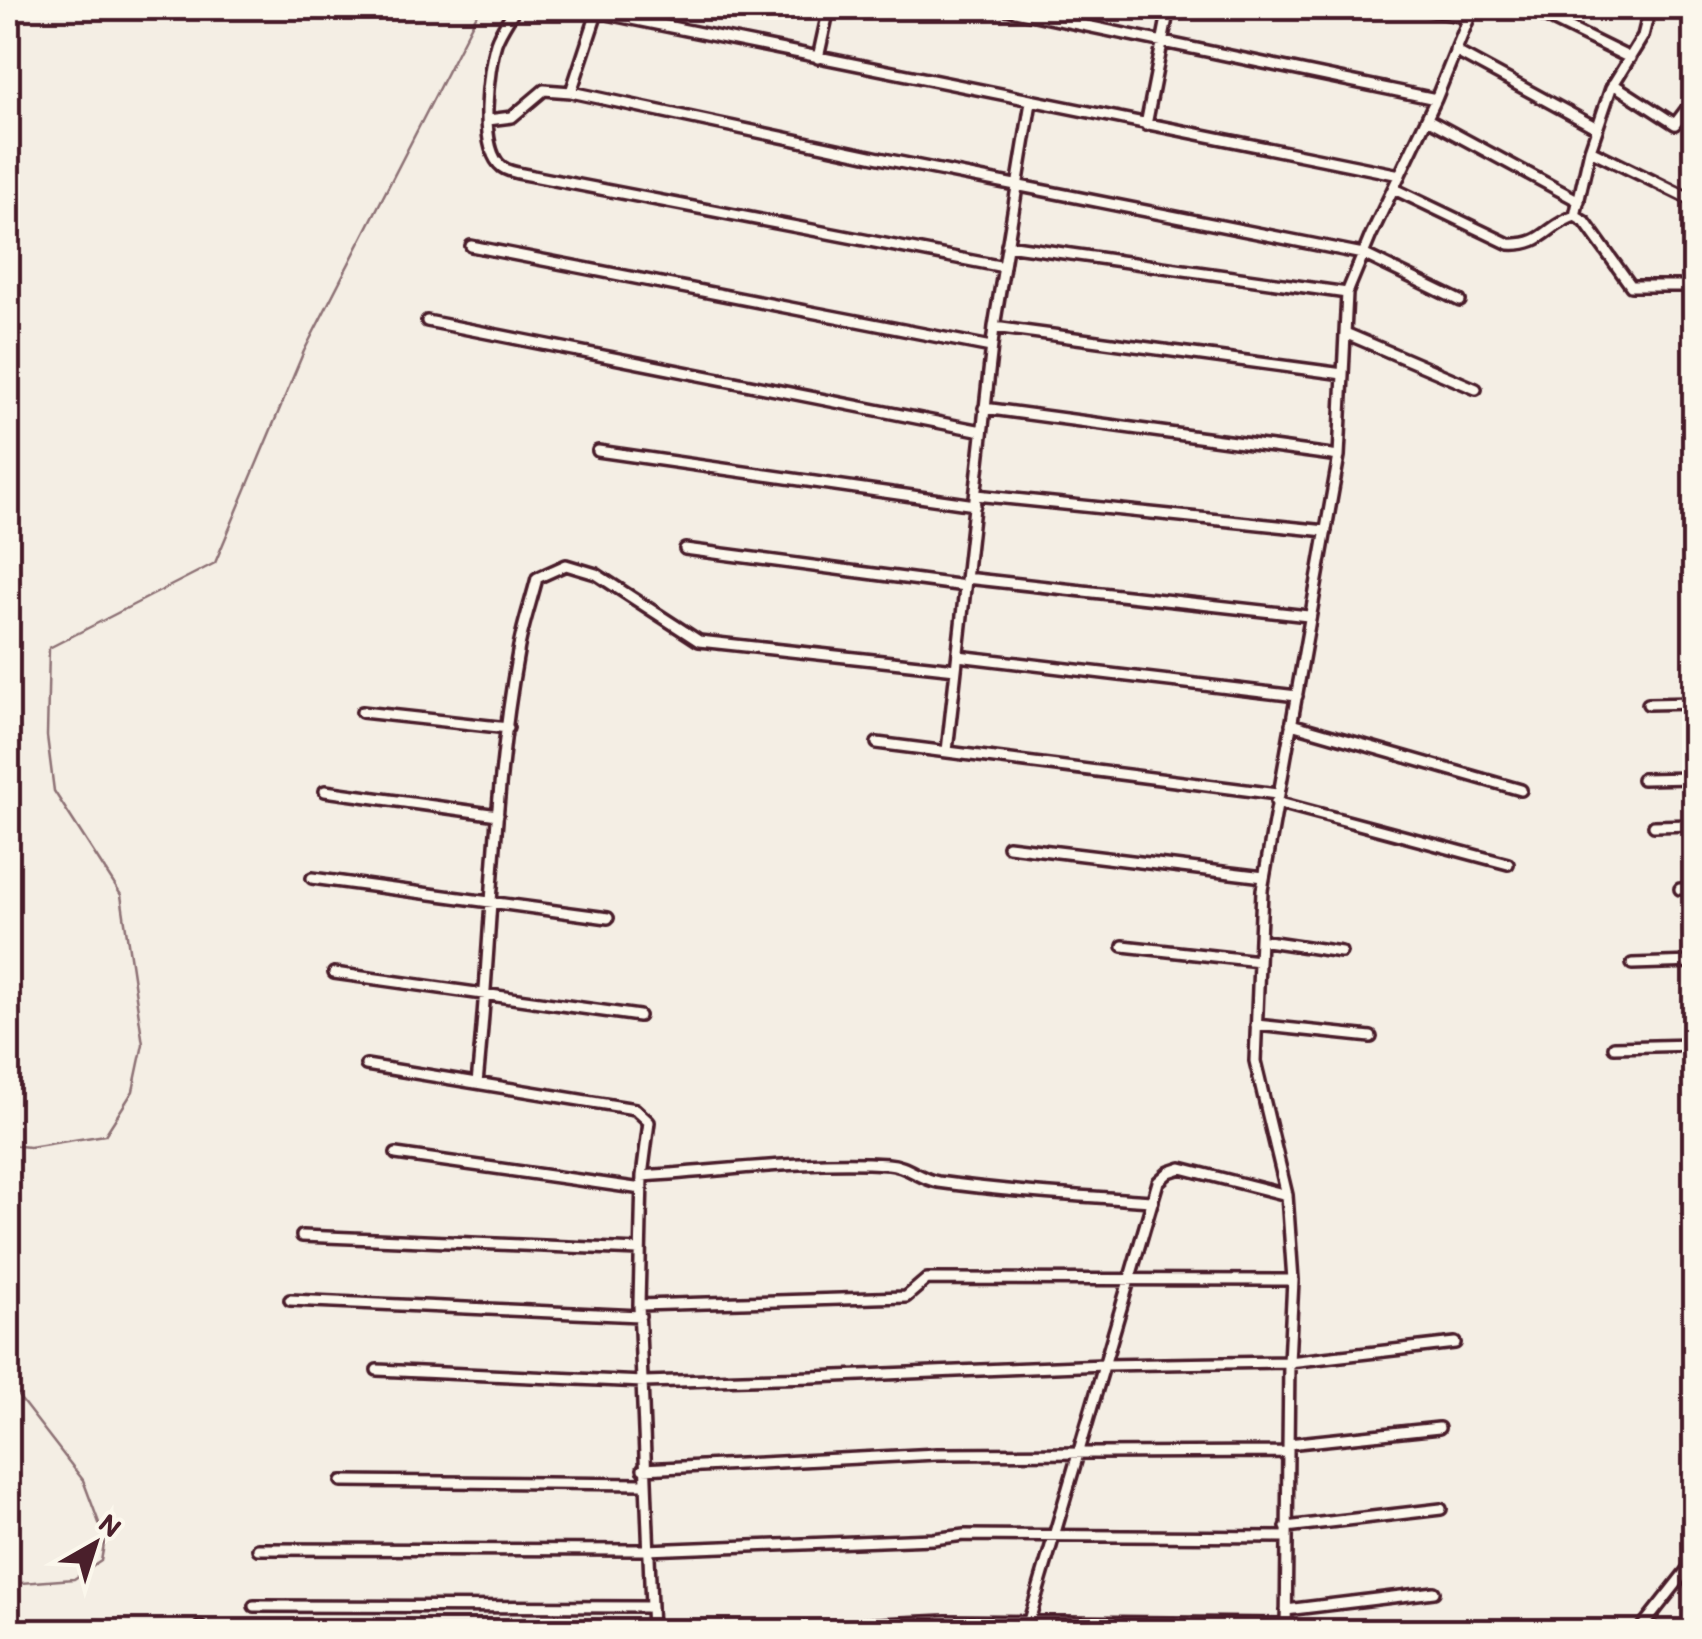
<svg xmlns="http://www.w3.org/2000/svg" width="1702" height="1639" font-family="Itim,sans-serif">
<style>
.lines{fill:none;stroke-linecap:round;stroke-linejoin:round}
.stream{stroke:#8d7174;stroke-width:2.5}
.minor-casing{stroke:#4a1f2b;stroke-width:16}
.minor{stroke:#fbf7ec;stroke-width:9}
</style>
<rect width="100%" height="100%" fill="#f4eee4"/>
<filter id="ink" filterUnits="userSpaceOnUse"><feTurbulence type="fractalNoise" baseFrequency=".01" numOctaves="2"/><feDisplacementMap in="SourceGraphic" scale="20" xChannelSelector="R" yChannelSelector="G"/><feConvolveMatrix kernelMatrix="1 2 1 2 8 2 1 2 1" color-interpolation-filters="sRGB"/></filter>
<g filter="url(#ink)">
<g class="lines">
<path class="stream" d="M8 1145 30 1147 105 1135 133 1091 143 1044 121 895 54 791 47 736 49 648 215 563 304 351 480 8
M8 1383 83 1480 105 1539 101 1561 74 1579 8 1584"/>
<g class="minor-casing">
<path id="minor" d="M515 8C509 19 500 31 496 43 488 69 478 149 502 167 510 173 524 174 533 176L1004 267
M1001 8 1436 99
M1418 8 1469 18
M1528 8 1630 58
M597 12 1400 175
M1455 51 1597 128
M818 58 829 8
M1613 84 1675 124 1694 99
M571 92 598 10
M1427 119 1579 201
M488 120 512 117 544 90 571 92 889 160 1363 254 1460 301
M1146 125 1169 8
M1590 150 1694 201
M1394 189 1509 244C1544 246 1547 225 1575 216L1585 222 1631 286H1694
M1575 216 1590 150 1611 88 1643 36 1650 8
M1007 245 1347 293
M471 246 991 347
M427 321 982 431
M994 327 1343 374
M1345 333 1476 389
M984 408 1339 456
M598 451 975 505
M976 495 1326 531
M685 549 965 586
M966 578 1308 616
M958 656 1297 696
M1648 704 1694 703
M362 712 508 728
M1291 724 1521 790
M877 743 1277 794
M947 751 994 327 1031 102
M1642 779 1694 778
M325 791 498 815
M1276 802 1508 864
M1654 826 1694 825
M1008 846 1264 877
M312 878 608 918
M1680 889H1694
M1260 940 1341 952
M1123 946 1259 961
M1632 964 1694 962
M334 973 639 1016
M1256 1025 1371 1037
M1614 1047 1694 1045
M366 1065 635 1109 649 1122 642 1176 639 1305 652 1632
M477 1083C492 940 492 794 518 652 522 627 531 602 537 578L566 565 596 574 699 641 956 669
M396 1154 642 1189
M642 1176C723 1171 807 1159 888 1164 907 1165 920 1179 938 1182 1009 1192 1081 1196 1153 1201
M302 1236 639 1250
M290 1300 640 1316
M639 1305 906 1297 927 1279 1293 1280
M377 1370 644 1382 813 1377 1104 1365 1289 1362 1455 1343
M1288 1444 1439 1428
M643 1469 937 1454 1288 1452
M342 1481 644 1484
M1286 1527 1441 1509
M258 1549 646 1550 933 1539 964 1535 1286 1537
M254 1606 649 1607
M1286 1610 1434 1592
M1029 1621 1158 1182 1169 1172 1181 1168 1287 1195
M200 1627 205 1632
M705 1632 946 1621 1286 1624
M1286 1632 1289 1362 1293 1280 1287 1195 1255 1061 1262 890 1339 456 1347 293 1371 235 1436 99 1473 8
M1638 1632 1694 1561"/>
</g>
<use href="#minor" class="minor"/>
</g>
</g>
<rect width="1702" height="1639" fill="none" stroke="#fbf7ec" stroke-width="40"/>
<rect x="20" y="20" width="1662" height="1599" fill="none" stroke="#4a1f2b" stroke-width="4" filter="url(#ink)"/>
<g transform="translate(95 1544) rotate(39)" stroke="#fbf7ec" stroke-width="8" paint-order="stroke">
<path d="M0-8L18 38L0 25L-18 38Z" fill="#4a1f2b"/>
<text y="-15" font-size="28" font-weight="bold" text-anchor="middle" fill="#4a1f2b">N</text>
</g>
</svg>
